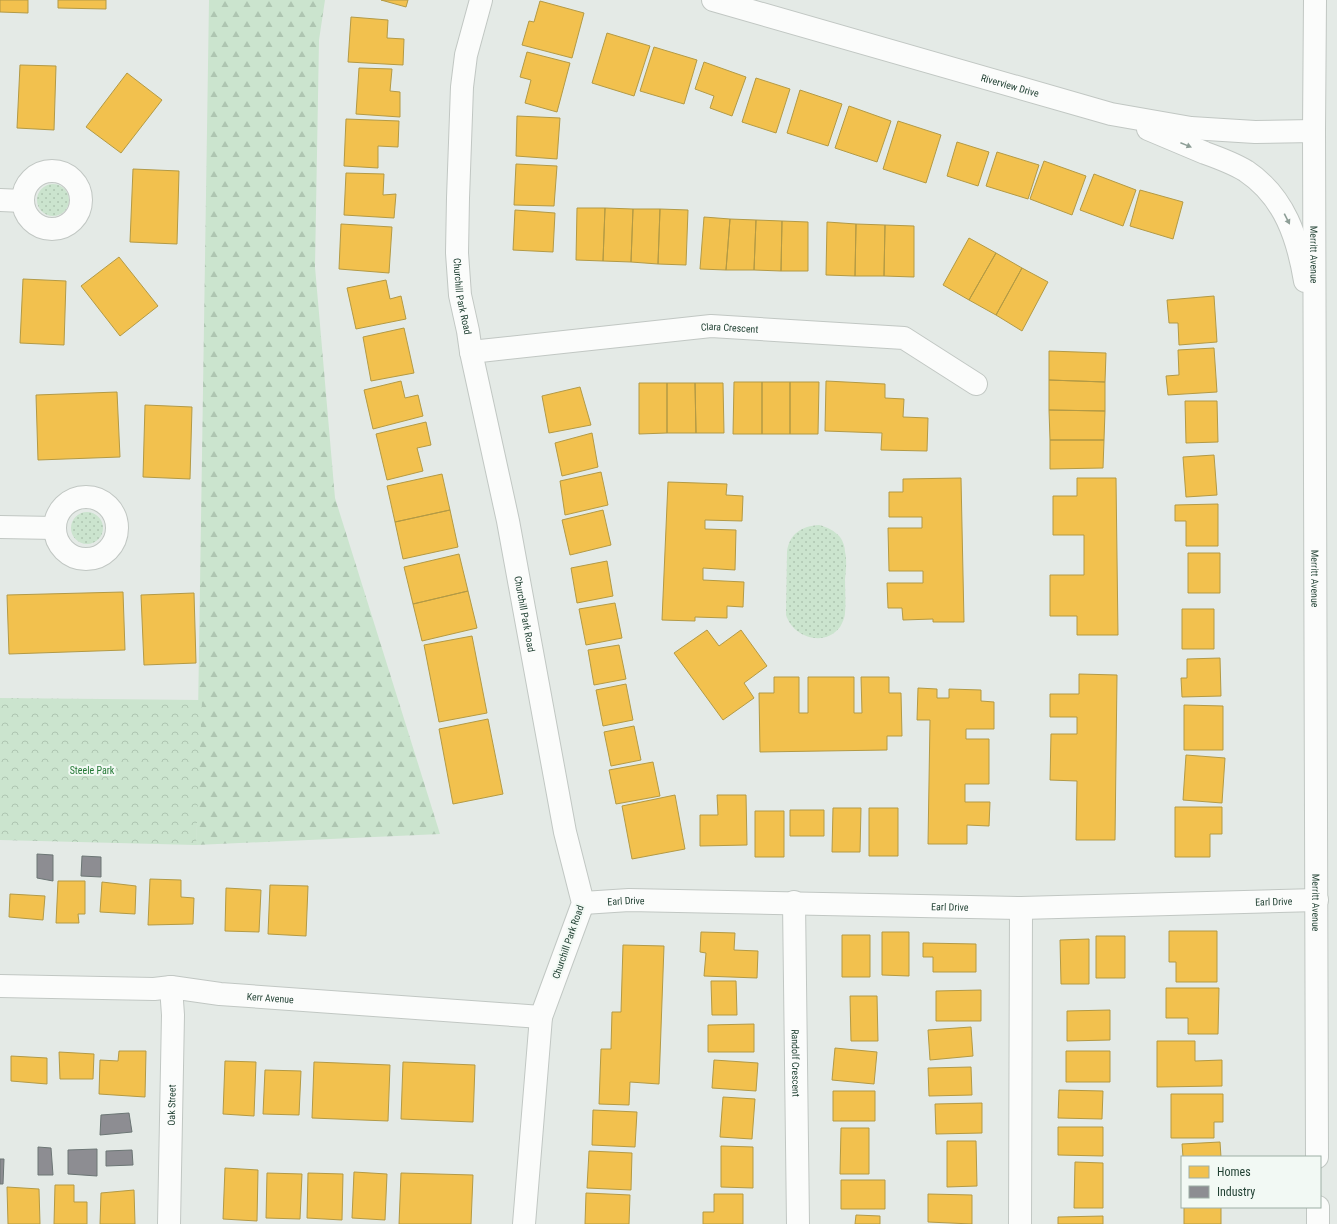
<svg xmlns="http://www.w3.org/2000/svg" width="1337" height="1224" font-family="'Roboto Condensed',sans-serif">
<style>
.grass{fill:url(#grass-dots)}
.forest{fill:url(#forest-firs)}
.park{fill:url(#park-crowns)}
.homes{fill:#f2c14e;stroke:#b39a45}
.industry{fill:#8d8d92;stroke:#6c7675}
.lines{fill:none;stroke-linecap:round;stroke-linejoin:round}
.minor-casing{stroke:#c1c7c3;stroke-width:24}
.tertiary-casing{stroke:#c1c7c3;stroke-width:24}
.minor{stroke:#fbfcfb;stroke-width:22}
.tertiary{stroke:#fbfcfb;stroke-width:22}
.oneway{fill:#8d9e96}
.labels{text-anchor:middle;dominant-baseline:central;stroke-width:4;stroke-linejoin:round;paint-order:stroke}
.street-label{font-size:10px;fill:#1f3f31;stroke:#f2f9f4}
.park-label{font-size:10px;fill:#267a37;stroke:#f2f9f4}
</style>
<defs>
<pattern id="grass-dots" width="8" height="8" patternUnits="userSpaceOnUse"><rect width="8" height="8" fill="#cbe4ce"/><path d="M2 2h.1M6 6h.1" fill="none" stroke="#aec5b1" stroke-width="1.8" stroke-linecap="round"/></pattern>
<pattern id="forest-firs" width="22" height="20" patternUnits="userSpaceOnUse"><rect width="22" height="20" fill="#cbe4ce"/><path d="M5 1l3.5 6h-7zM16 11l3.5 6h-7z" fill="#aec5b1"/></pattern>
<pattern id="park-crowns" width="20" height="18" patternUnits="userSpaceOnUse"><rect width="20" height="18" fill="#cbe4ce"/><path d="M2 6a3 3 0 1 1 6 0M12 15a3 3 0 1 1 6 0" fill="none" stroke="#aec5b1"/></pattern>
</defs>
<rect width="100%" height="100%" fill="#e4eae6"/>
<path class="grass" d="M37 200a16 16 0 1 1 32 0a16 16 0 1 1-32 0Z
M71 528a16 16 0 1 1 32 0a16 16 0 1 1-32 0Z
M819 525C827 527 835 531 840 537 843 541 845 547 845 552 847 560 846 570 845 579 845 590 846 602 845 613 845 617 842 624 840 627 824 648 793 637 786 615L787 552C789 534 802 526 819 525Z"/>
<path class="forest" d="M209 0H325L319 40 315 267 335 498 440 834 196 845Z"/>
<path class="park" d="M0 698 202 700 196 845 0 840Z"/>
<path class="homes" d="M0 0H28V13L0 12Z
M58 0H106V9L58 8Z
M381 0H408L406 7Z
M540 1 584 13 572 58 522 45 529 21 534 22Z
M351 17 388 20 387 38 404 39 403 65 348 62Z
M607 33 650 46 634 96 592 83Z
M654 47 697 60 684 104 640 91Z
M527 52 570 63 557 112 525 103 531 80 520 77Z
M704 62 746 77 732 116 710 108 714 96 695 89Z
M20 65 56 66 54 130 17 128Z
M359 68 392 69 390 91 400 92V117L356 114Z
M127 73 162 100 121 153 86 127Z
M756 78 790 89 776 133 742 122Z
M800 90 842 104 828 146 787 133Z
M849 106 891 121 877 162 835 148Z
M517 116 560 118 557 159 516 156Z
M346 119 399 121 398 147 378 146V168L344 166Z
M898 121 941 135 926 183 883 169Z
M957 142 989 152 978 186 947 176Z
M997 152 1039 165 1028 199 986 186Z
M1044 161 1086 176 1072 215 1030 199Z
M516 164 557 166 554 206 514 205Z
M133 169 179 171 177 244 130 242Z
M346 173 384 174 383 195 396 194 394 218 344 215Z
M1094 174 1136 190 1123 226 1080 210Z
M1140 190 1183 202 1173 239 1130 226Z
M577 208H605L603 261 576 260Z
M605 208 633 209 631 262 603 261Z
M633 209H660L658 264 631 262Z
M660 209 688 210 686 265 658 264Z
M515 210 555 213 553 252 513 250Z
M704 217 730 219 726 270 700 269Z
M730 219 756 220 754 270H726Z
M756 220 782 221 781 271 754 270Z
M782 221 808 222V271H781Z
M827 222 856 224 855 276 826 275Z
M341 224 392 227 389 273 339 269Z
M856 224 885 225 884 276H855Z
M885 225 914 226V277L884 276Z
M969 238 996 253 969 300 943 285Z
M996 253 1022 268 996 315 969 300Z
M119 257 158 306 120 336 81 286Z
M1022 268 1048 282 1022 331 996 315Z
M23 279 66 281 64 345 20 343Z
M386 280 390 299 401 296 406 319 356 329 347 288Z
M1214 296 1217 342 1179 345 1178 323H1169L1167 300Z
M404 328 414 373 371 381 363 337Z
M1214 348 1217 392 1168 395 1166 376 1179 375 1178 350Z
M1049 351 1106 353 1105 382 1049 380Z
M1049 380 1105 382V411L1049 410Z
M401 381 405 398 418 395 423 416 373 429 364 390Z
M826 381 885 384V398L904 399 903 417 928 418 927 451 881 450 882 433 825 431Z
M734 382H762V434H733Z
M762 382H790V434H762Z
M790 382H819L818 434H790Z
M639 383H667V433L639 434Z
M667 383H695L696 433H667Z
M695 383H723L724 433H696Z
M580 387 591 425 549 433 542 396Z
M117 392 120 457 38 460 36 395Z
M1185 401H1217L1218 442 1186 443Z
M145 405 192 407 190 479 143 477Z
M1049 410 1105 411 1104 440H1050Z
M426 422 431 445 417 448 423 471 387 480 376 434Z
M592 433 598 467 562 476 555 443Z
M1050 440H1104L1103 468 1050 469Z
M1214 455 1217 495 1186 497 1183 457Z
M601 472 608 505 565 515 560 481Z
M442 474 450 510 395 522 387 486Z
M961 478 964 622H933V619L903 620 902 608H888L887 583H923V571H889L888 528H922V517H889V492H903V479Z
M1077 478H1116L1118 635H1077V616H1050V575H1084V535H1053V496H1077Z
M668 482 727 484 726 495 743 496 742 521 705 520V529L736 530 735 570 703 568V580L744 582 743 607 727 606V618L695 617V621L662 620Z
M1218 504V546H1186V521H1175V505Z
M450 510 458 547 403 559 395 522Z
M603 510 611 545 570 555 562 520Z
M1188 553H1220V593H1188Z
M459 554 468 591 413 604 404 567Z
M607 561 613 596 577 603 571 568Z
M468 591 477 628 422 641 413 604Z
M123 592 125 650 9 654 7 595Z
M194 593 196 663 144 665 141 595Z
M615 603 622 638 586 645 579 609Z
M1182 609H1214V649H1182Z
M707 630 719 646 741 630 767 666 744 683 754 698 723 720 674 653Z
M472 636 487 713 439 722 424 645Z
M619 645 626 679 594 685 588 650Z
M1220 658 1221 696 1182 697 1181 678H1187V659Z
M1079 674 1117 675 1115 840H1076L1077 781 1050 780 1051 734H1077V717H1050V694H1079Z
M774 677H799V713H808V677H854V713H862L861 677H889V693H901L902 736H887V750L760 752 759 693H774Z
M626 684 633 720 603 726 596 690Z
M918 688 937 689V698H949V689L981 690V701L994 702V729H966V739H989V784H965V802H990L989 826 967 825V844H928L930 720H917Z
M1184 705 1223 706V750H1184Z
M488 719 503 794 453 804 439 729Z
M634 726 641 760 611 766 604 732Z
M1186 755 1225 758 1222 803 1183 800Z
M653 762 660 796 616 804 609 770Z
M675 795 685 849 632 859 622 806Z
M717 795H746L747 845 700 846V815H718Z
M1175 807H1222V834H1210V857H1175Z
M833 808H861L860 852H832Z
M869 808H898V856H869Z
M790 810H824V836H790Z
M755 811H784V857H755Z
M150 879 181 880V897L194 898 193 924 148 925Z
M58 881H85V914H78L79 923H56Z
M102 882 136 886 135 914 100 912Z
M270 885 308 886 306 936 268 934Z
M226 888 261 890 259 932 225 931Z
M10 894 45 896 43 920 9 917Z
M1169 931H1217V982H1176V962H1169Z
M701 932 735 933 734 950 758 951 757 978 704 976 706 953 700 952Z
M882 932H909V976L882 975Z
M842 935H870V977H842Z
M1096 936H1125V978H1096Z
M1089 939V984H1061L1060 940Z
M923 943 976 944V972H933V957H923Z
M623 945 664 946 659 1084 630 1082 629 1105 599 1104 601 1049H611L612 1012H621Z
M711 981H736L737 1015H712Z
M1166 988H1219L1218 1034H1188V1018H1166Z
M981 990V1021H936V991Z
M850 996H877L878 1041H851Z
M1110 1010V1040L1067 1041V1011Z
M754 1024V1052H708V1025Z
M971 1027 973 1056 930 1060 928 1030Z
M1157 1041H1195V1061L1222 1060V1086L1157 1087Z
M835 1048 877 1052 874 1084 832 1080Z
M119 1051H146L145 1097 99 1094 100 1060 118 1061Z
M1066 1051H1110V1082H1066Z
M59 1052 94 1054 93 1079H60Z
M11 1056 47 1058V1084L11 1081Z
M714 1060 758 1063 756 1091 712 1088Z
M225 1061 256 1062 254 1116 223 1114Z
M314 1062 390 1065 388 1121 312 1118Z
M403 1062 475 1065 473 1122 401 1119Z
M971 1067 972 1095 929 1096 928 1068Z
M265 1070 301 1071 299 1115 263 1114Z
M1059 1090 1103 1091 1102 1119 1058 1118Z
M833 1091H875V1121H833Z
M1171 1094H1223V1122H1214V1138H1171Z
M723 1097 755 1099 752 1139 720 1137Z
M982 1103V1133L936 1134 935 1104Z
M593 1110 637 1112 635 1147 592 1145Z
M1058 1127H1103V1156L1058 1155Z
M841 1128H869V1174H840Z
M947 1141H976L977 1186 947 1187Z
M1220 1142 1221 1157H1183L1182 1144Z
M721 1146 753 1147V1188L721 1187Z
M589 1151 632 1153 631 1190 587 1188Z
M1075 1162 1103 1163V1208H1074Z
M225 1168 258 1170 257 1221 223 1219Z
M354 1172 387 1174 385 1220 352 1218Z
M267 1173 302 1174 300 1219 266 1218Z
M308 1173 343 1174 342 1220 307 1218Z
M401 1173 473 1175 471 1224H399Z
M841 1180H885V1209H841Z
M55 1185H74V1202H87V1224H54Z
M7 1187 39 1189 40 1224H8Z
M134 1190 135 1224H100L101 1193Z
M586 1193 630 1195 629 1224H585Z
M714 1194H743V1224H703V1212H714Z
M928 1194 972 1195V1224L928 1222Z
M1184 1207H1221V1224H1184Z
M856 1215 880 1216V1224H855Z
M1103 1216V1224H1058V1217Z"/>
<path class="industry" d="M37 854 53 855V881L37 878Z
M82 856 101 857V877L81 876Z
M129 1113 132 1132 100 1135 101 1115Z
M38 1147 51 1148 53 1175H38Z
M97 1149V1176L68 1174V1150Z
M132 1150 133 1165 106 1166V1151Z
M0 1159H4L3 1184H0Z"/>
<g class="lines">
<g class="minor-casing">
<g id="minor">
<path id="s1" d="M481 0 466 55 462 87 458 198 457 253 460 295 468 331 471 352 508 521 565 832 583 903 541 1017 524 1224"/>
<path d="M1314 131 1315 0"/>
<circle cx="52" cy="200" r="29"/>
<path d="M0 200 23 201"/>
<path id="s2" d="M471 352 711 326 904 338 976 384"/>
<circle cx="86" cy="528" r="31"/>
<path d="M0 527 55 528"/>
<path id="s3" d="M794 902 798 1224"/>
<path id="s4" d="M583 903 629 900 1021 908 1317 900"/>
<path id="s5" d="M0 986 154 989 171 987 220 994 541 1017"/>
<path id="s6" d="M169 1224 173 1015 171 987"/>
<path d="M1020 1224 1021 908"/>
</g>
</g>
<g class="tertiary-casing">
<g id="tertiary">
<path id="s7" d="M713 0 1111 114 1191 128 1255 132 1314 131 1317 1157"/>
<path d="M1148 129C1167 137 1186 145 1205 153 1219 158 1233 163 1246 171 1285 197 1298 239 1305 281"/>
<path d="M1318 1207V1224"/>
</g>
</g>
<use href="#minor" class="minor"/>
<use href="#tertiary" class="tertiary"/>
</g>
<defs><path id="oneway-solid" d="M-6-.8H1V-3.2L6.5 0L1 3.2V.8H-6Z"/></defs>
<g class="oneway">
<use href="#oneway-solid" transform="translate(1186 145) rotate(22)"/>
<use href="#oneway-solid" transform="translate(1287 219) rotate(63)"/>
</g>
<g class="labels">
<g class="street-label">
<text stroke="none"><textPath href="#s7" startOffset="309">Riverview Drive</textPath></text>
<text stroke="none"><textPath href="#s7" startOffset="742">Merritt Avenue</textPath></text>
<text stroke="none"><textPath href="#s1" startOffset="299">Churchill Park Road</textPath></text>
<text stroke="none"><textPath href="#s2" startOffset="260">Clara Crescent</textPath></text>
<text stroke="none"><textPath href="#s7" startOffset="1066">Merritt Avenue</textPath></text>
<text stroke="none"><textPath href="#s1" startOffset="623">Churchill Park Road</textPath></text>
<text stroke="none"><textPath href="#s4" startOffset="43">Earl Drive</textPath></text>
<text stroke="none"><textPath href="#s4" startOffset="691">Earl Drive</textPath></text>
<text stroke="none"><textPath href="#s7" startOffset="1390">Merritt Avenue</textPath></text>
<text stroke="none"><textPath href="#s4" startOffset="367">Earl Drive</textPath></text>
<text transform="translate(568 942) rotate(-71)">Churchill Park Road</text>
<text stroke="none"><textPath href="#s5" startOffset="271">Kerr Avenue</textPath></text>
<text stroke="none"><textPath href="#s3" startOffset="161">Randolf Crescent</textPath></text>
<text stroke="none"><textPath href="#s6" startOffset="119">Oak Street</textPath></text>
</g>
<g class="park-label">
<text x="92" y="770">Steele Park</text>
</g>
</g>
<rect x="1181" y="1156" width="140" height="52" fill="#f2f9f4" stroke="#9eafa6"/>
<rect x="1189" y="1166" width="20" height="12" fill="#f2c14e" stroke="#9eafa6"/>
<text x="1217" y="1176" font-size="12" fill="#1f3f31">Homes</text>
<rect x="1189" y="1186" width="20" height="12" fill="#8d8d92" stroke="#9eafa6"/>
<text x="1217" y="1196" font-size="12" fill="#1f3f31">Industry</text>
</svg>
